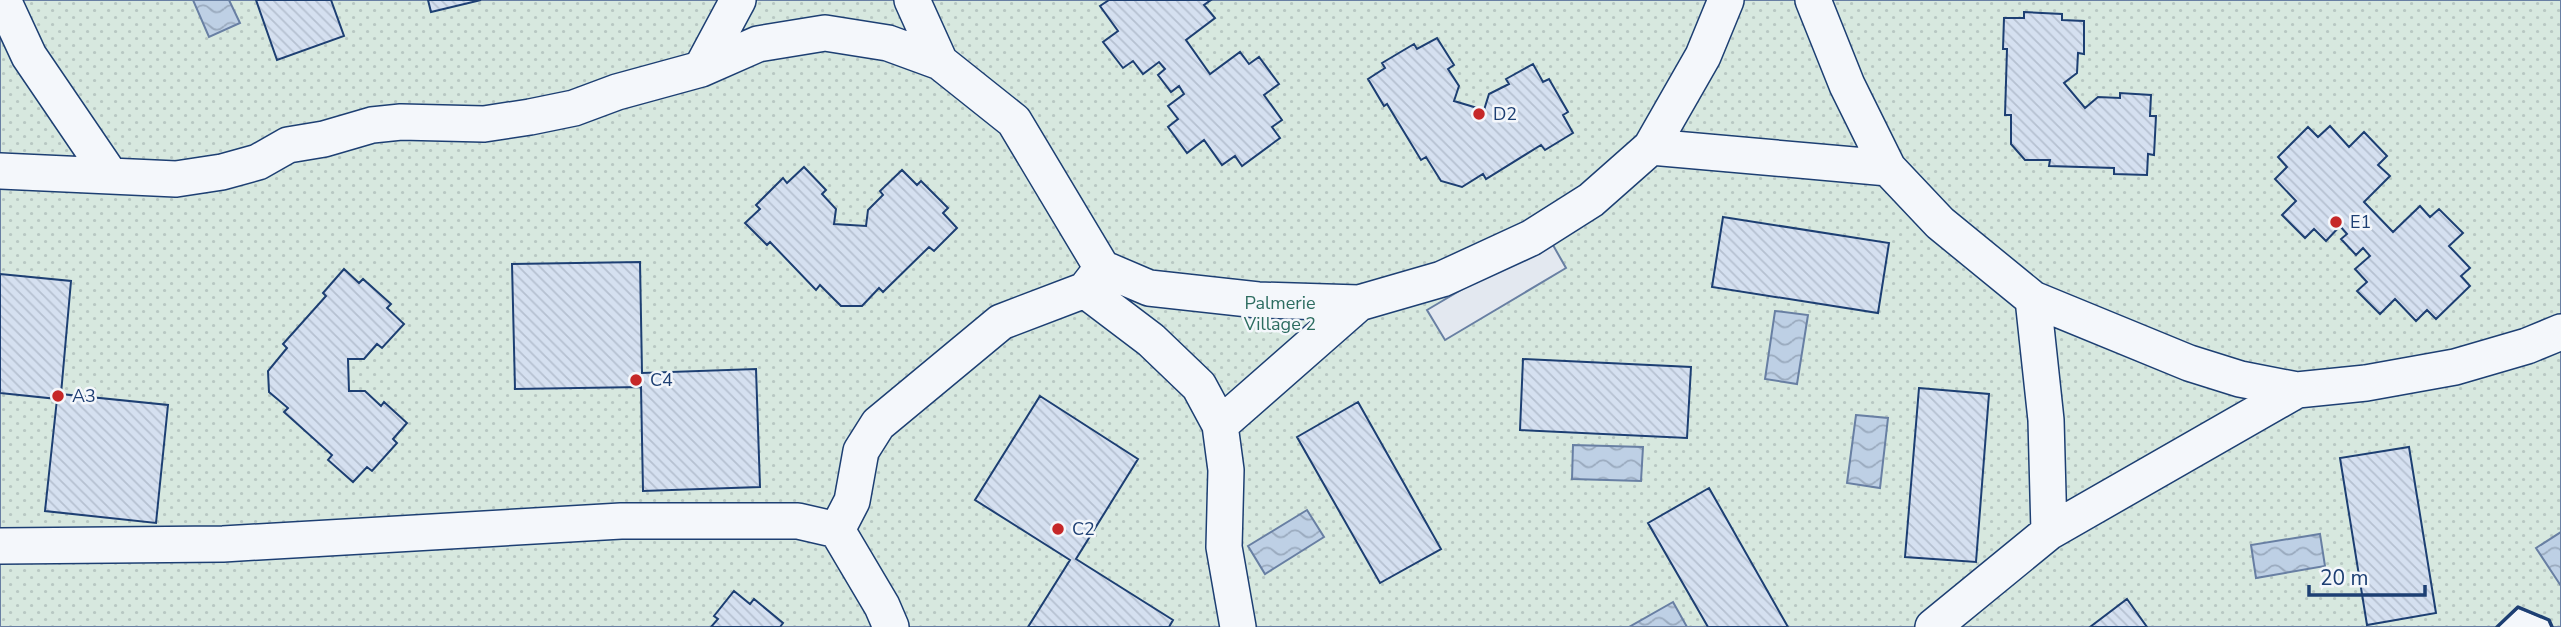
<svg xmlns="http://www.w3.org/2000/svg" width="2561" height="627" font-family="'Nunito Sans',sans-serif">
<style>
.grass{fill:url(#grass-dots);stroke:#687fa3;stroke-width:2}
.parking{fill:#e3e8f0;stroke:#687fa3;stroke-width:2}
.water{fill:url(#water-waves);stroke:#687fa3;stroke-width:2}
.building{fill:url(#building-back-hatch);stroke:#1d3f73;stroke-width:2}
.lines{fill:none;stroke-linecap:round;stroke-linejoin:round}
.street-casing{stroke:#1d3f73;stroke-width:38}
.street{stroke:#f4f7fb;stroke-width:35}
.wall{stroke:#1d3f73;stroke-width:3.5}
.poi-dot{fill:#c62828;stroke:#f4f7fb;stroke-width:2.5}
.labels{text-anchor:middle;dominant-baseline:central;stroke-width:5;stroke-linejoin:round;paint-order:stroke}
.poi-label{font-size:18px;fill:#1d3f73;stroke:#f4f7fb;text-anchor:start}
.park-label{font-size:18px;fill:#2c6c60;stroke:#f4f7fb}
</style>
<defs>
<pattern id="grass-dots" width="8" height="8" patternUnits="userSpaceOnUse" patternTransform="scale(1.75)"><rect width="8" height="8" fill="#d7e8df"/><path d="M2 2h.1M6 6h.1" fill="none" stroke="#b8c8c3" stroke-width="1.8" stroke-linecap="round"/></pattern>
<pattern id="water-waves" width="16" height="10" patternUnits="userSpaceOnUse" patternTransform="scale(1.75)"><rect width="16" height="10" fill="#bed0e5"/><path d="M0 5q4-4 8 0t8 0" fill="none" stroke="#9aaabe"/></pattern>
<pattern id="building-back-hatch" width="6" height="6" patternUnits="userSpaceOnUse" patternTransform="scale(1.75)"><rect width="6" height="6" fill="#d5e0f0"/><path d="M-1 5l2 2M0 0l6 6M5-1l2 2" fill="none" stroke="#b6c1d1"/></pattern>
</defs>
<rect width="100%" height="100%" fill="#f4f7fb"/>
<path class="grass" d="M0 0H2561V627H2552L2549 620 2518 608 2497 627H0Z"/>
<path class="parking" d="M1549 238 1566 268 1445 340 1427 310Z"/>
<path class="water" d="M193 0H229L240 23 209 37Z
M1775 311 1808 315 1797 384 1765 379Z
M1856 415 1888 418 1880 488 1847 483Z
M1573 445 1643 447 1641 481 1572 479Z
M1307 510 1324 537 1265 574 1248 546Z
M2561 532V586L2536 548Z
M2320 534 2325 566 2256 578 2251 545Z
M1673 602 1687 627H1629Z"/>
<path class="building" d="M256 0H331L344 36 277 60Z
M428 0H481L431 12Z
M1109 0H1211L1204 5 1215 18 1186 40 1210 74 1240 52 1249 64 1259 57 1279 84 1264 95 1282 120 1272 127 1280 138 1242 166 1235 156 1222 165 1204 140 1187 153 1168 127 1178 119 1168 106 1184 94 1179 86 1171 92 1158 75 1165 69 1159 62 1143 74 1133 61 1123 68 1103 42 1118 31 1100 6Z
M2024 12 2062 14V20L2084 21V54L2078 53 2077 73 2064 83 2085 108 2098 97 2120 98V93L2151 95 2150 116H2156L2154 155 2148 154 2147 175 2114 174V168L2049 166 2050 160H2025L2011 144V115H2005L2007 49H2003L2004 18H2024Z
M1437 38 1454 65 1448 69 1459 86 1454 101 1484 110 1489 94 1509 84 1506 79 1533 64 1543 82 1549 79 1568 112 1563 115 1573 133 1545 150 1541 145 1486 179 1483 174 1462 187 1441 181 1426 157 1421 160 1387 104 1384 106 1368 79 1385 68 1382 63 1414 44 1417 49Z
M2330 126 2349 147 2364 132 2387 156 2378 165 2390 176 2364 202 2393 232 2420 206 2430 217 2439 209 2463 233 2449 246 2470 268 2461 276 2470 286 2436 319 2427 310 2416 321 2395 299 2380 314 2357 291 2367 282 2355 269 2370 256 2363 248 2356 255 2341 239 2347 234 2340 226 2326 241 2314 229 2305 238 2282 215 2296 201 2275 179 2287 167 2278 157 2308 127 2318 137Z
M804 167 826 190 822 194 836 209 834 224 866 226 868 210 883 195 880 191 902 170 917 185 921 181 948 208 943 213 957 228 934 251 929 247 883 292 879 288 862 306H841L820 285 816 290 770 242 767 245 745 223 760 209 756 205 783 178 787 183Z
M1723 217 1889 243 1878 313 1712 287Z
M640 262 642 373 756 369 760 487 643 491 641 387 515 389 512 264Z
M344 269 359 283 363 279 391 304 387 308 404 324 382 348 377 344 364 359H348L349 391H365L381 406 384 402 407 423 393 439 397 443 372 471 367 467 353 482 328 460 332 455 284 412 288 408 269 392 268 371 287 348 283 344 326 296 323 293Z
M0 274 71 281 61 394 168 405 156 523 45 511 57 399 0 393Z
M1523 359 1691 367 1687 438 1520 430Z
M1919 388 1989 394 1976 562 1905 557Z
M1040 396 1138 459 1076 559 1173 620 1169 627H1028L1070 560 975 500Z
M1358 402 1441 549 1380 583 1297 437Z
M2409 447 2436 613 2367 625 2340 458Z
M1709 488 1788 627H1708L1648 523Z
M734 591 750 604 754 599 783 623 780 627H711L718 619 714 616Z
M2127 599 2147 627H2090Z"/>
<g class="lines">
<g class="street-casing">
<path id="street" d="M3 0 29 56 110 175
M912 0 940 62
M1813 0 1847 85 1888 168 1940 223 2033 299 2189 363 2240 379 2297 390 2366 383 2455 367 2527 346 2561 332
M701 69 738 0
M1651 147 1888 168
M0 171 176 179 222 172 258 162 288 145 324 139 372 125 401 122 484 124 530 117 574 108 617 92 701 69 758 44 825 33 888 43 940 62 1014 121 1102 268 1085 290 1151 340 1199 386 1220 425 1226 470 1224 547 1238 627
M1102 268 1149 288 1258 300 1359 303 1442 279 1531 238 1591 200 1651 147 1703 56 1726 0
M2033 299 2046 420 2049 532
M1220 425 1359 303
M837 530 852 501 861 451 878 424 1001 322 1085 290
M0 546 223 544 621 521H798L837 530 882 606 891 627
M1933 627 2049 532 2297 390"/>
</g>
<use href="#street" class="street"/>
<path class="wall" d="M2497 627 2518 607 2549 620 2552 627"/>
</g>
<g class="poi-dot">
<circle cx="1479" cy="114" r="7"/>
<circle cx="2336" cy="222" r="7"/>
<circle cx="636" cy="380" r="7"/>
<circle cx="58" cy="396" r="7"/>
<circle cx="1058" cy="529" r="7"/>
</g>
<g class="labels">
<g class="poi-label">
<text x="1493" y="114">D2</text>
<text x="2350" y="222">E1</text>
<text x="650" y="380">C4</text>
<text x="72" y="396">A3</text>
<text x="1072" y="529">C2</text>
</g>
<g class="park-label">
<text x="1280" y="303">Palmerie<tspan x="1280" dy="21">Village 2</tspan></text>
</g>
</g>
<path d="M2309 585v10h116v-10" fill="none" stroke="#1d3f73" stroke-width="3.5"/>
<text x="2320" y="585" font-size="21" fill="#1d3f73" stroke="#f4f7fb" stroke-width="5" paint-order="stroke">20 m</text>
</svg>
